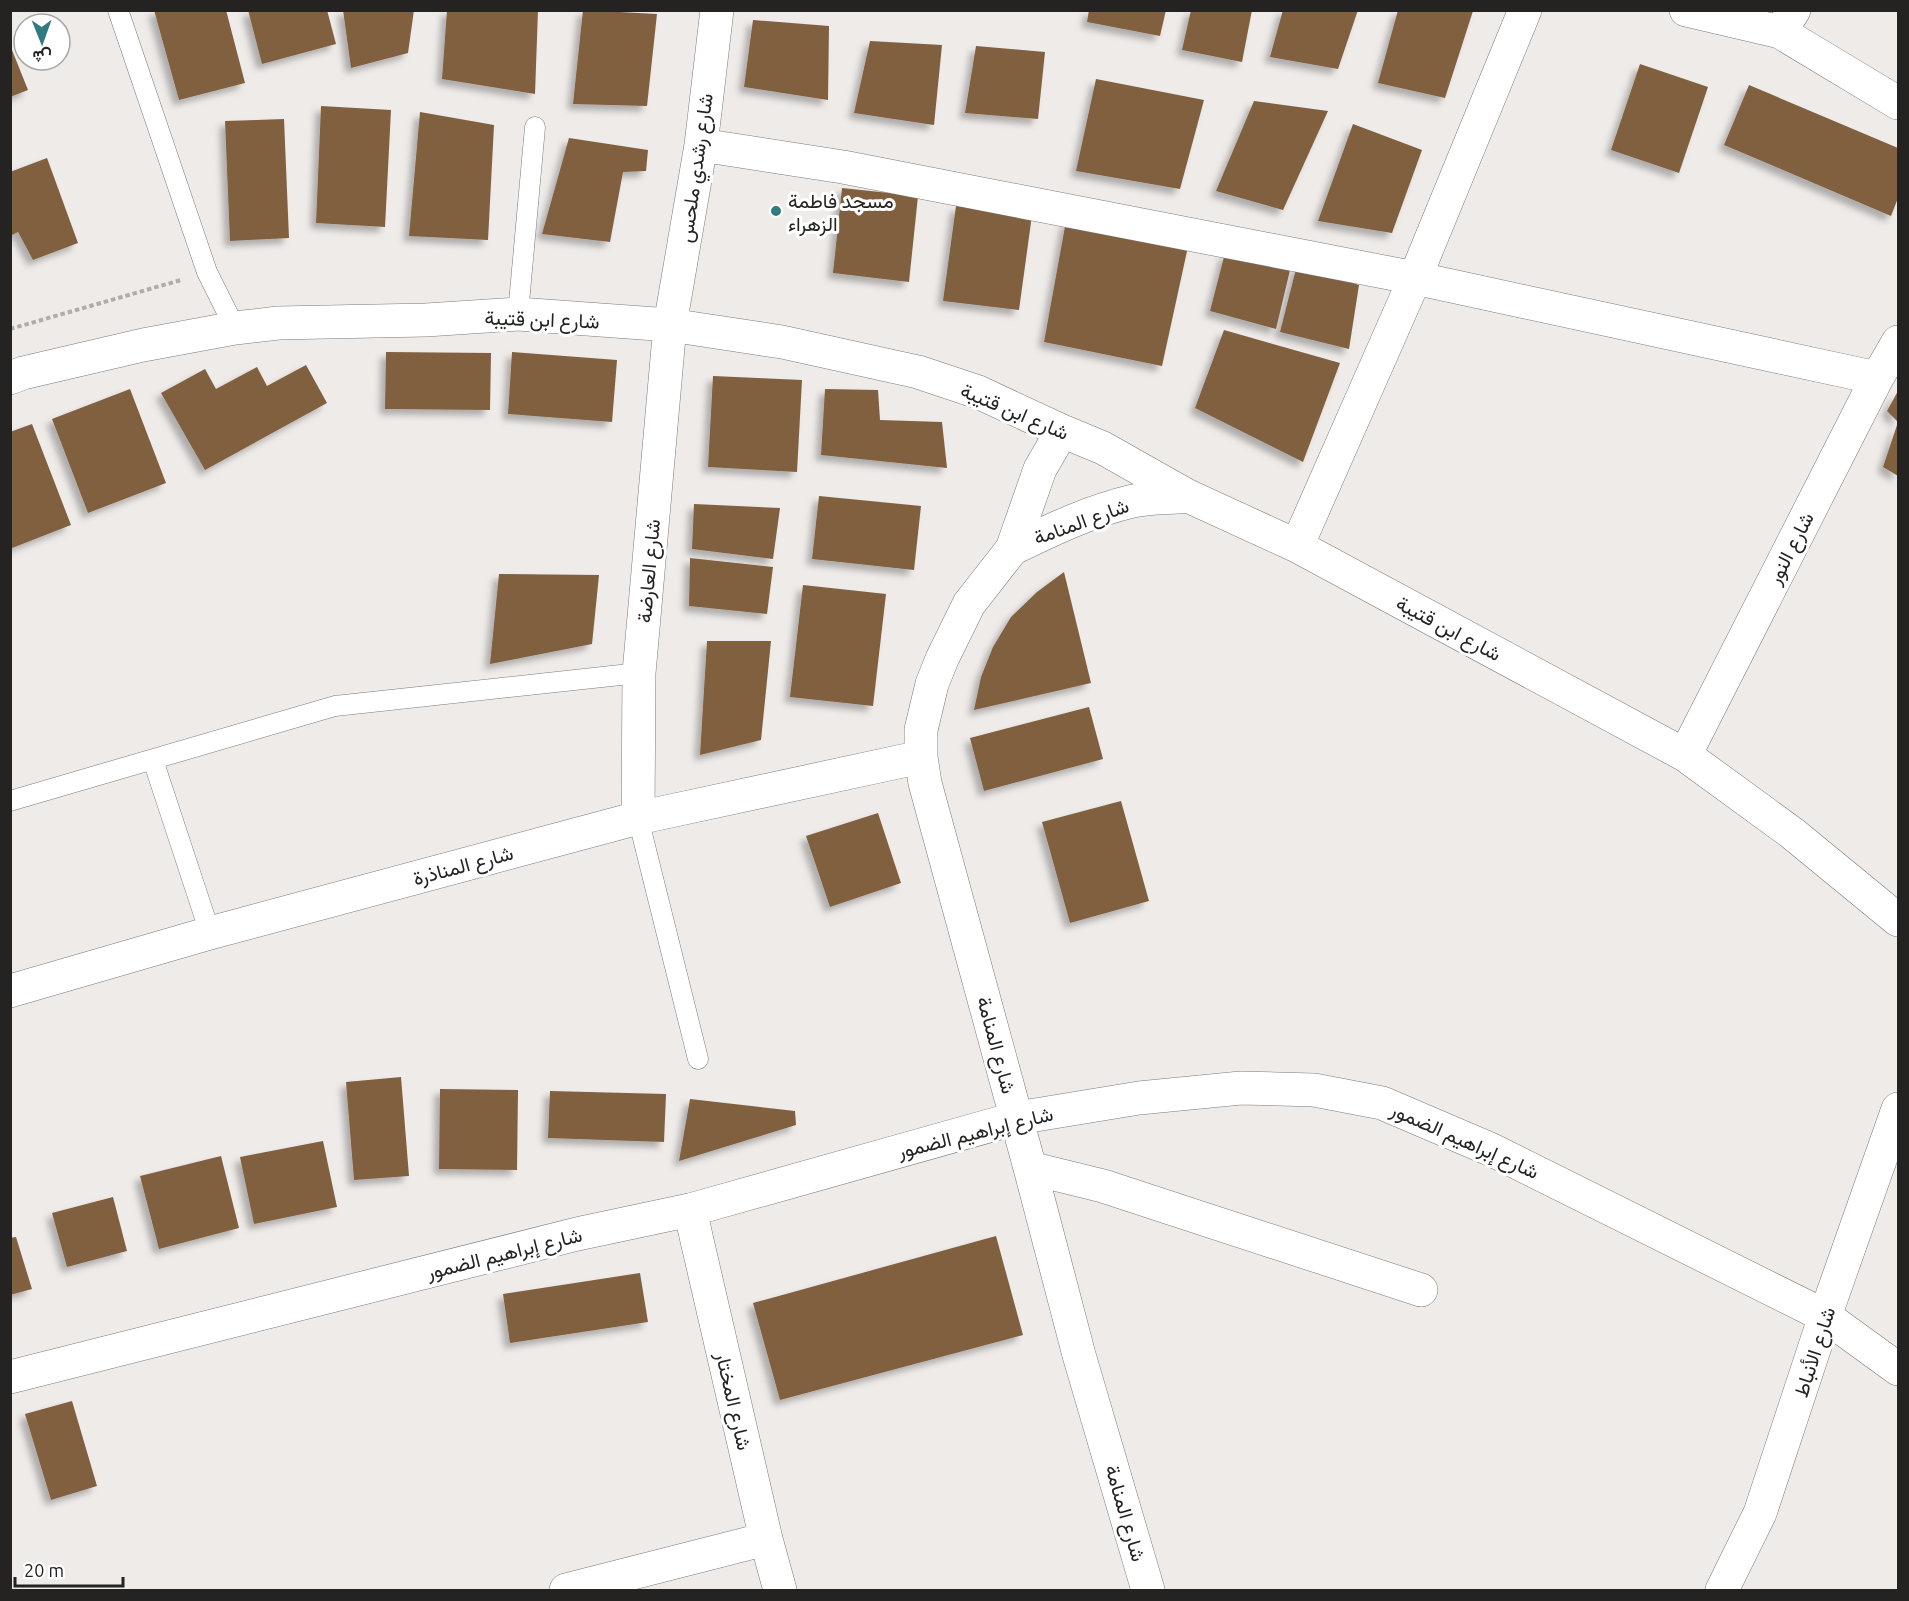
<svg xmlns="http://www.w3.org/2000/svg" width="1909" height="1601" font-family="Ubuntu,Vazirmatn,sans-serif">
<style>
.building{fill:#816041;filter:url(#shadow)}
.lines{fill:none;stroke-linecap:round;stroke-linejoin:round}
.service-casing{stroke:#7d7b79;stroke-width:21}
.minor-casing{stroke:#7d7b79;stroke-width:34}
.tertiary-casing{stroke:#7d7b79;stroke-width:34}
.path{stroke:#afadab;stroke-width:4;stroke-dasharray:4.5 3;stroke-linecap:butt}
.service{stroke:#fff;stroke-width:20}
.minor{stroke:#fff;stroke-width:33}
.tertiary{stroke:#fff;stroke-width:33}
.poi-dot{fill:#317a80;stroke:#fff;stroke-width:2}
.labels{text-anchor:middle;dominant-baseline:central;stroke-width:6;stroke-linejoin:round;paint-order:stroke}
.street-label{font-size:20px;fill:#242322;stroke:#fff}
.poi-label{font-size:20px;fill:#242322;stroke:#fff;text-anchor:start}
</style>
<defs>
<filter id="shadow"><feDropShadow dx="-5.5" dy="5.5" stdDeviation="3" flood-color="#0004"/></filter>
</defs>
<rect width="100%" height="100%" fill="#eeebe9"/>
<path class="building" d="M154 10H226L245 83 179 100Z
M248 10H327L336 44 262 64Z
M343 10H414L408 53 351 68Z
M447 10H538L535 94 442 79Z
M583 10 657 14 647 106 573 104Z
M1089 10H1166L1160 36 1087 22Z
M1191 10H1252L1242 62 1182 50Z
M1283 10H1358L1338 69 1270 57Z
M1398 10 1473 11 1445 98 1378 83Z
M753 20 829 26 828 100 744 87Z
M870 41 942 45 934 125 854 113Z
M10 45 28 90 10 97Z
M976 46 1045 52 1038 119 965 113Z
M1640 64 1708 87 1679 173 1611 150Z
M1096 79 1204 100 1180 189 1076 171Z
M1749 85 1898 148V198L1891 216 1724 145Z
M1254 101 1328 111 1283 210 1216 191Z
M321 106 391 110 385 227 316 223Z
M420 112 494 125 488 240 409 236Z
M284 119 289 238 230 241 225 121Z
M1353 124 1422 150 1392 233 1318 221Z
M569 138 648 150 646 171 623 172 610 242 542 234Z
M47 158 78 243 33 260 18 232 10 236V172Z
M842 188 918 196 909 282 833 273Z
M956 206 1032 215 1019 310 943 301Z
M1066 221 1189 242 1162 366 1044 342Z
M1225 253 1291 266 1276 329 1210 311Z
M1297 265 1359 285 1349 349 1280 332Z
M1224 330 1340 363 1303 462 1195 408Z
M386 352 491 353 490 410 385 409Z
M512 352 617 360 612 422 508 414Z
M306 365 327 403 205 470 161 393 205 369 216 389 257 367 267 386Z
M713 376 802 380 797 472 708 467Z
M130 389 166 483 88 513 52 419Z
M825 389 878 390 880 420 942 422 947 468 821 455Z
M1898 391V476L1883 467 1898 422 1887 411Z
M32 424 71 525 12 548 10 544V432Z
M819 496 921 506 914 570 812 559Z
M694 504 780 508 773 559 692 549Z
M690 558 773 567 767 614 689 606Z
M1064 572 1091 683 974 710 981 677 993 647 1011 617 1037 592Z
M499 574 599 575 592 644 490 664Z
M803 585 886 594 873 706 790 697Z
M707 641H771L761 740 700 755Z
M1089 707 1103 759 984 791 970 738Z
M1121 801 1149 901 1070 923 1042 822Z
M878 813 901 883 830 907 806 836Z
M401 1077 409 1176 354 1180 346 1082Z
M440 1089 518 1090 517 1170 439 1169Z
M550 1091 666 1094 664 1142 548 1138Z
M690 1099 795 1111 796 1125 679 1161Z
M323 1141 337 1207 254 1224 240 1157Z
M221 1156 239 1228 159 1249 140 1176Z
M113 1197 127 1251 67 1267 52 1213Z
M996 1236 1023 1335 780 1400 753 1303Z
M16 1237 32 1289 10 1295V1238Z
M640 1273 648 1322 510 1343 503 1294Z
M72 1401 97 1486 51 1500 25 1414Z"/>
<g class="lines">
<g class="service-casing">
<path id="service" d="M118 10 207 272 235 328
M518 314 535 127
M153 760 210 933
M10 801 335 706 639 673
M638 818 698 1059"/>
</g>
<g class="minor-casing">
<path id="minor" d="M1780 32 1794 10
M701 145 843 167 1415 278 1877 378
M10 378 23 373 143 345 235 328 278 323 426 320 518 314 670 325 782 342 918 372 978 392 1062 431 1103 448 1188 496 1297 546 1685 755 1792 833 1898 920
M1062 431 1040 469 1012 549 969 604 942 659 932 684 921 730V757L925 783 1030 1168 1079 1355 1148 1590
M1297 546 1415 278 1525 10
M1012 549C1051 530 1090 511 1133 501 1150 497 1170 498 1188 496
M1685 755 1877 378 1898 342
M638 818 639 673 670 325 701 145 717 10
M10 991 210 933 638 818 921 757
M1030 1168 1103 1186 1421 1290
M690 1210 766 1539 780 1590
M566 1590 766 1539
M1722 1590 1760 1513 1825 1316 1898 1109"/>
</g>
<g class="tertiary-casing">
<path id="tertiary" d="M1686 10 1780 32 1898 103
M10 1377 577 1234 690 1210 1017 1118 1139 1098 1241 1088 1314 1090 1382 1103 1492 1150 1825 1316 1898 1369"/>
</g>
<path class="path" d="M10 329 181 280"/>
<use href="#service" class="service"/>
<use href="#minor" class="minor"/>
<use href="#tertiary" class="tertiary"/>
</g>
<circle class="poi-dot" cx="776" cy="211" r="6"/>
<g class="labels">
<g class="street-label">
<text transform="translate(695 168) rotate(-82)">شارع رشدي ملحس</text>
<text transform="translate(542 319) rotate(2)">شارع ابن قتيبة</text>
<text transform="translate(1015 411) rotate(23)">شارع ابن قتيبة</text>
<text transform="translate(1081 521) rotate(-20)">شارع المنامة</text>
<text transform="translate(1790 548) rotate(-63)">شارع النور</text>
<text transform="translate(648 571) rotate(-85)">شارع العارضة</text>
<text transform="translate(1449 628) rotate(28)">شارع ابن قتيبة</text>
<text transform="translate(463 865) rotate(-15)">شارع المناذرة</text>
<text transform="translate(997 1045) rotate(75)">شارع المنامة</text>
<text transform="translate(975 1132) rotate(-14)">شارع إبراهيم الضمور</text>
<text transform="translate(1465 1140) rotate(24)">شارع إبراهيم الضمور</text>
<text transform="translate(504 1253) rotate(-14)">شارع إبراهيم الضمور</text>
<text transform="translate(1814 1352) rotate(-72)">شارع الأنباط</text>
<text transform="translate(734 1401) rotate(77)">شارع المختار</text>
<text transform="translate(1126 1513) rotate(74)">شارع المنامة</text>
</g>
<g class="poi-label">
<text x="788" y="200">مسجد فاطمة<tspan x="788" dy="23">الزهراء</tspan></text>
</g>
</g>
<rect width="1909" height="1601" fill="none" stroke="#242322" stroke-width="24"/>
<g transform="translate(42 42) rotate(179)"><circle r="28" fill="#ffffff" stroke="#a7a7a7" stroke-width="1.5"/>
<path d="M0-4.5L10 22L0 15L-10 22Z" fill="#317a80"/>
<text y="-9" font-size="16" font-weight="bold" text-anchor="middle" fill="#242322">ش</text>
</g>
<path d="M15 1577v9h108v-9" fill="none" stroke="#242322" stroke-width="3"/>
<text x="24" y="1577" font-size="18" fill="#242322" stroke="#ffffff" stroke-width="4.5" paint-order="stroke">20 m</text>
</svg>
